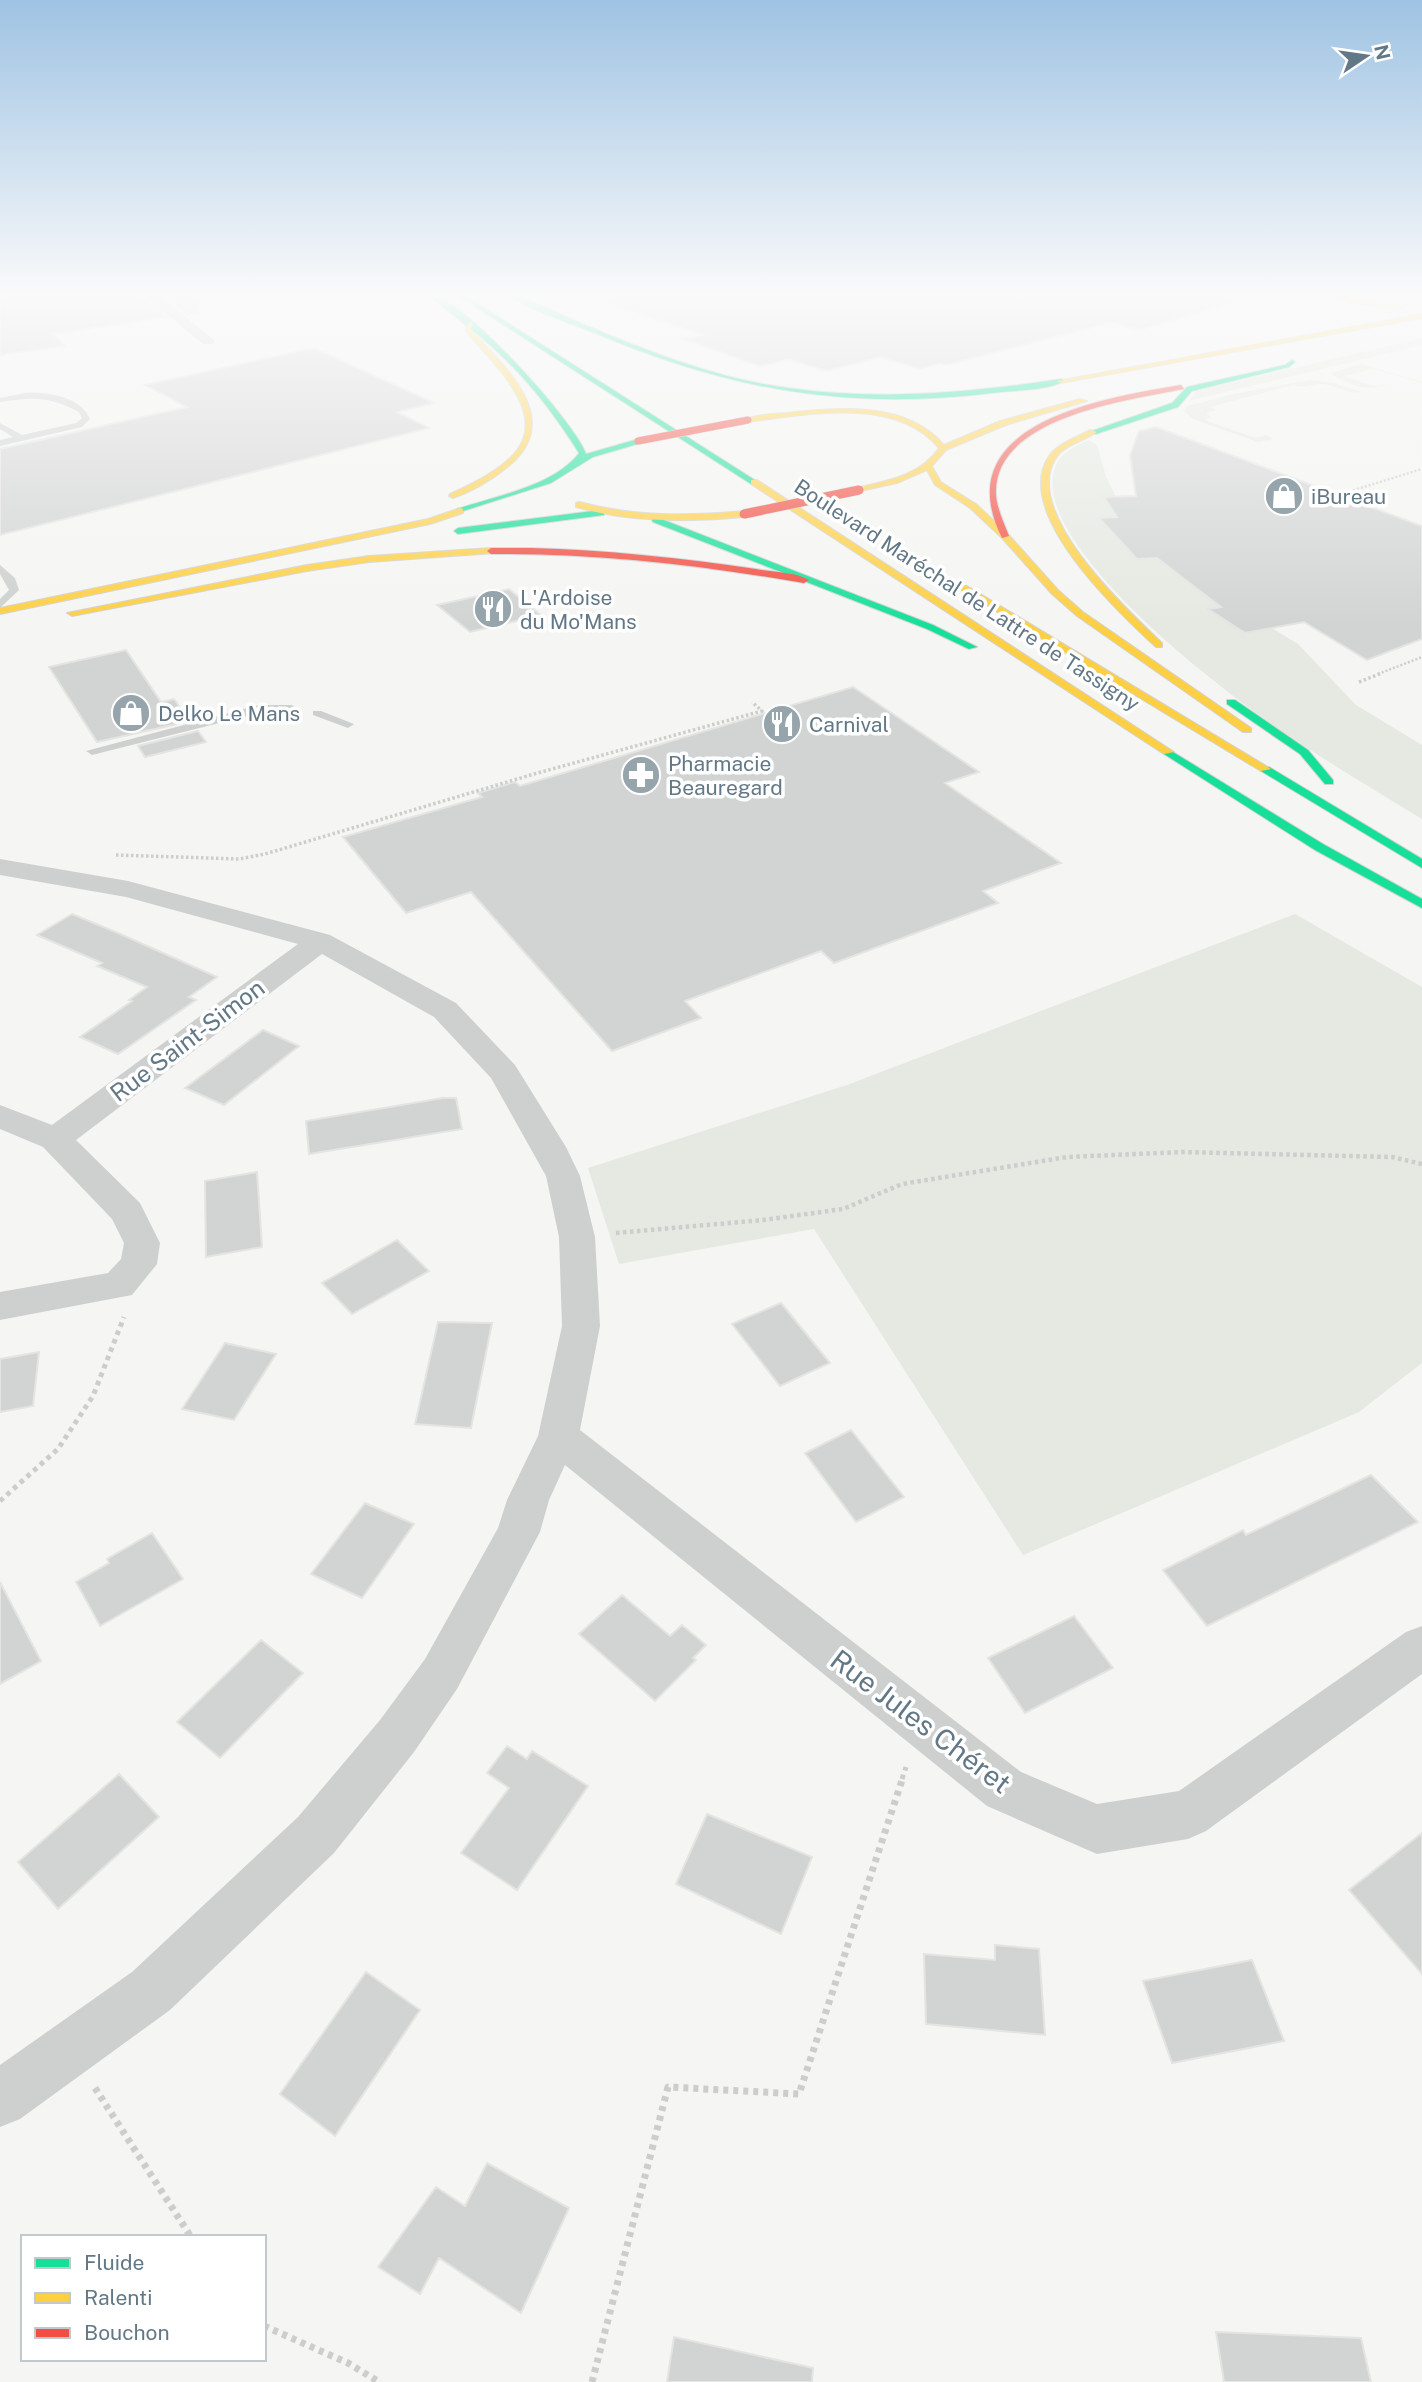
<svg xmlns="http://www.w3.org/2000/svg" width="1422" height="2382" font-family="'Public Sans',sans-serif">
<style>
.green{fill:#e5e9e1}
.building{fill:#d2d3d3;stroke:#e4e4e3;stroke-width:2}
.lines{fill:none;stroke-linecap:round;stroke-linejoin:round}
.fast-casing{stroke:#d0d2d3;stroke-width:2}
.slow-casing{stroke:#d0d2d3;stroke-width:2}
.jam-casing{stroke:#d0d2d3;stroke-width:2}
.path-far4{stroke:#cccdcd;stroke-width:2.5;stroke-dasharray:2 2;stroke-linecap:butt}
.path-far3{stroke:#cccdcd;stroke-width:3.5;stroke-dasharray:2.5 2.5;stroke-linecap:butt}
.path-far2{stroke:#cccdcd;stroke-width:4.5;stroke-dasharray:3.5 3.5;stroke-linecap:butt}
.path-far1{stroke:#cccdcd;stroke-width:5;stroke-dasharray:4.5 4.5;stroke-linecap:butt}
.path{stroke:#cccdcd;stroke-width:7;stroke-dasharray:5 5;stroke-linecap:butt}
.lane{fill:#ced0d0;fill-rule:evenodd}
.street{fill:#ced0d0;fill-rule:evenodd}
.fast{fill:#16e098;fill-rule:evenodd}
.slow{fill:#ffcf43;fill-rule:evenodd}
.jam{fill:#f24e42;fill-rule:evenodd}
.jam-bridge-far1-casing{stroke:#d0d2d2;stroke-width:8;stroke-linecap:butt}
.jam-bridge-casing{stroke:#d0d2d2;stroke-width:10;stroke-linecap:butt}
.jam-bridge-far1{stroke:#f24e42;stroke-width:7}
.jam-bridge{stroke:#f24e42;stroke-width:9}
.labels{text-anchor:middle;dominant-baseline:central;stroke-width:7;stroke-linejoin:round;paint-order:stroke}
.far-poi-label{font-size:21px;fill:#637886;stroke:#fff;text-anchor:start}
.far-street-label{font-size:21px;fill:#637886;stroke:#fff}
.street-label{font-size:24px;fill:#637886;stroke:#fff}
.near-street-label{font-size:28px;fill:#637886;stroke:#fff}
</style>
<rect width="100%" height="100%" fill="#f5f5f3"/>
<path class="green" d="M1422 338V345L1189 401 1196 391Z
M1361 364 1422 382V383L1374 369 1344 376 1373 386 1386 385C1371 392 1343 384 1331 373Z
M1310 380 1333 383 1362 392C1348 396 1336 384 1322 384 1309 384 1308 389 1293 385L1210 407 1217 410 1206 413 1212 417 1204 420 1256 438 1266 435 1273 439 1258 442 1193 419 1184 411 1187 406 1234 394Z
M1089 440 1097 445 1106 477 1116 497 1234 605 1298 644 1356 705 1422 745V819C1351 776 1277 732 1213 680 1170 646 1022 523 1058 461 1065 450 1078 445 1089 440Z
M1295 914 1422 987V1363L1359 1412 1023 1555 814 1229 619 1264 588 1168 847 1085Z"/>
<path class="building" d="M0 293H138L167 317 53 334 65 346 0 355Z
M160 293H199L200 313 187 315Z
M598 293H1233L1235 302 1139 330 1112 322 946 365 940 363 920 369 880 357 826 371 789 359 760 366 683 339 703 335 597 299Z
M314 348 434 403 397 412 429 428 0 535V449L187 407 145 385Z
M1156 427 1422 526V639L1367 660 1304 622 1245 633 1208 609 1221 607 1157 558 1137 559 1099 518 1117 517 1104 497 1136 496 1130 455 1139 431Z
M509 589 541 615 470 632 437 605Z
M126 650 161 702 174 699 190 721 97 742 49 667Z
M853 687 979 772 945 783 1061 863 983 891 998 903 834 963 821 951 685 1001 701 1018 612 1051 471 892 406 913 343 837 482 797 478 793 515 782 520 786Z
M198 731 206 742 145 757 138 746Z
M72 914 118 933 217 977 189 997 196 1000 118 1054 80 1037 132 1001 129 1000 147 987 97 966 102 963 37 935Z
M263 1030 299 1046 224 1105 185 1088Z
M443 1098H456L462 1129 309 1154 306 1121Z
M257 1172 262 1247 206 1257 205 1181Z
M397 1240 429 1271 352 1314 322 1283Z
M781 1303 830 1363 780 1386 732 1324Z
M438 1322 492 1323 471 1428 415 1424Z
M225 1343 276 1354 234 1420 182 1409Z
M39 1352 33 1406 0 1412V1359Z
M851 1430 904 1497 856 1522 805 1453Z
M1371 1475 1418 1522 1207 1626 1163 1570 1243 1530 1246 1535Z
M365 1503 414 1524 362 1598 311 1574Z
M152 1533 183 1579 100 1626 76 1582 109 1563 107 1559Z
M0 1582 41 1661 0 1684Z
M622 1595 670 1636 682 1625 706 1645 693 1658 696 1660 655 1701 579 1634Z
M1074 1616 1113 1668 1025 1713 988 1658Z
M261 1640 303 1673 220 1758 177 1722Z
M507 1746 527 1759 532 1751 588 1786 517 1890 461 1853 509 1788 487 1773Z
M119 1774 159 1817 58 1909 18 1862Z
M707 1814 812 1857 781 1934 676 1884Z
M1422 1833V1974L1349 1890Z
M995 1945 1039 1949 1045 2035 926 2024 924 1954 995 1960Z
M1252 1960 1284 2041 1172 2063 1143 1981Z
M366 1972 420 2010 335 2136 280 2094Z
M487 2163 569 2208 521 2313 439 2258 420 2294 378 2267 436 2187 465 2206Z
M1216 2332 1361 2338 1371 2382H1224Z
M674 2337 813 2368 812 2382H667Z"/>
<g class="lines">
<g class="fast-casing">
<path id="fast" d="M427 293C459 293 575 422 586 454L638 439 641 443 593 457 551 483 457 513V509C496 496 554 486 579 453 554 413 525 376 490 345 469 327 447 311 427 293Z
M454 293H461L758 482 751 484Z
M505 293H513C583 324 653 356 727 376 836 404 950 396 1061 379L1065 381C1045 391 1014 390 992 393 845 411 727 389 592 332 564 321 530 310 505 293Z
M1292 360 1295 362 1289 367 1192 391 1178 407 1096 434 1089 432 1172 403 1187 387 1285 365Z
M601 510 604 511V515L458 534 454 531 458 528Z
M656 517 933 625 977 647 969 649 927 629 653 522 652 520Z
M1227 700H1235L1308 750 1333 780V784H1325L1300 754 1227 704Z
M1168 749 1323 844 1422 899V908L1315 850 1164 754V750Z
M1261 767H1269L1422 859V868L1261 771Z"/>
</g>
<g class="slow-casing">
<path id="slow" d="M1320 293 1405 307 1402 309 1349 303Z
M1422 314V318L1061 383 1057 381Z
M469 322H473L471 330C508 370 567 422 505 469 490 481 471 492 453 498L449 496 450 494C471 484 493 474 510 458 555 416 491 362 465 330Z
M1080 399 1087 401 1006 425 946 450 932 466 941 482 976 504 1008 534 1058 590 1083 612 1251 728V732H1243L1077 616 1052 594 1002 538 970 508 935 485 927 470 897 483 856 492V488C886 481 920 476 939 448 895 396 808 414 748 422L744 420C756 414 773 414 786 413 838 407 907 401 944 445L1000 421Z
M1090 430 1097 432C1085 441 1065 444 1056 458 1021 512 1127 610 1162 643V647H1156C1118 612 1011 512 1049 456 1058 443 1077 437 1090 430Z
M751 480H757L1174 752 1164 754 751 484Z
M579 502C635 517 687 516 744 511L748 514 744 517C686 522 632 523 576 507V503Z
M460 508 463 509V513L430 524 0 614V608L428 519Z
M491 548 495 551 494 553 369 562 307 571 72 616 67 613 307 565 369 556Z
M961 586H967L1271 769 1261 771 961 590Z"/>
</g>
<g class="jam-casing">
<path id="jam" d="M1181 385 1184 389C1129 400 992 417 996 495 997 509 1004 523 1009 536L1002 538C945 423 1103 398 1181 385Z
M531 548C606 550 681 558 756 569 772 572 796 572 809 580L804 583C700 565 597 553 491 554L487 551 491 548Z"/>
</g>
<path class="path-far4" d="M1338 495 1422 469
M1378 674 1422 657"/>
<path class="path-far3" d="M1359 682 1382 673
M116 855 239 859 265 854 534 774 762 711 752 702"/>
<path class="path-far2" d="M616 1233 763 1220 843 1209 902 1184 1067 1157 1182 1152 1392 1157 1422 1164"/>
<path class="path-far1" d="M0 1501 58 1449 93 1396 124 1317
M902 1779 906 1767"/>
<path class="path" d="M95 2088 191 2237
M264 2326 348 2363 379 2382
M592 2382 668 2087 799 2094 903 1777"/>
<path class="lane" d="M25 393C47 391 82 397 90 419L82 427 0 446V440L13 437 0 429V423L22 435 76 423 82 418 79 412C48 396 34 397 0 402V398Z
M0 565 15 578 19 590 0 608V599L9 590 0 574Z
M259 705H292L298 709 292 713H259L92 755 86 751Z
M313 711H321L354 724 348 728 313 715Z"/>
<path class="street" d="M141 293H156L215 341 213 344H203Z
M1285 293H1323C1315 300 1293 300 1285 293Z
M0 859 128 881 330 935 456 1003 515 1065 566 1147 580 1176 595 1237 600 1326 580 1430 1021 1772 1097 1804 1179 1791 1406 1632 1422 1626V1674L1206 1831 1188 1839 1097 1854 987 1806 565 1465 549 1500 540 1532 457 1689 414 1752 334 1853 170 2010 20 2119 0 2127V2065L132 1972 298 1817 380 1720 425 1659 498 1528 507 1500 538 1436 562 1326 559 1237 546 1176 491 1078 434 1017 322 954 76 1140 140 1203 160 1243 157 1264 132 1295 0 1320V1292L108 1273 121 1259 124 1243 112 1219 43 1147 0 1129V1105L52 1125 298 944 126 897 0 875Z"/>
<use href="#fast" class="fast"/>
<use href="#slow" class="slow"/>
<use href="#jam" class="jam"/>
<g class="jam-bridge-far1-casing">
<path id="jam-bridge-far1" d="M638 441 748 420"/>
</g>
<g class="jam-bridge-casing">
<path id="jam-bridge" d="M744 514 859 490"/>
</g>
<use href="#jam-bridge-far1" class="jam-bridge-far1"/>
<use href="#jam-bridge" class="jam-bridge"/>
</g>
<linearGradient id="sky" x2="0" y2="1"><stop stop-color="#9fc3e3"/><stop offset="0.47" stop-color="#fafafa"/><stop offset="1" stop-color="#fafafa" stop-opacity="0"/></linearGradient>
<rect width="1422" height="626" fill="url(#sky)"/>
<defs>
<g id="shop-disc" transform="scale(2.0125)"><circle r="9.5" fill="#96a4ac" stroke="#fff"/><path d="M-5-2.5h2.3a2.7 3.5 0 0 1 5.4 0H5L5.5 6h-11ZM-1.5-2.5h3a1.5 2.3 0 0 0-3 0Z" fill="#fff"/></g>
<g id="restaurant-disc" transform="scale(2.0125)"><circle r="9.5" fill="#96a4ac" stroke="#fff"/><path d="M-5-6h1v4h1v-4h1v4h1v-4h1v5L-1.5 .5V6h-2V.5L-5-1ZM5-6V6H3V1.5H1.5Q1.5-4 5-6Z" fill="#fff"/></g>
<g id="pharmacy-disc" transform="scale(2.0125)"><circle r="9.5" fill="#96a4ac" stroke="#fff"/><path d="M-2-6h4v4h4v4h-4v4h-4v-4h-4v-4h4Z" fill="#fff"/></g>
</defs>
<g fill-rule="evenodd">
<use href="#shop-disc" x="1284" y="496"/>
<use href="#restaurant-disc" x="493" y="609"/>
<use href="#shop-disc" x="131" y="713"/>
<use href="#restaurant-disc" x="782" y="724"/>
<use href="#pharmacy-disc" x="641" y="775"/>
</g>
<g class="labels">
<g class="far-poi-label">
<text x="1311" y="496">iBureau</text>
<text x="520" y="597">L'Ardoise<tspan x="520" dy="24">du Mo'Mans</tspan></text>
<text x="158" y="713">Delko Le Mans</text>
<text x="809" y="724">Carnival</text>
<text x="668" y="763">Pharmacie<tspan x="668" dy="24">Beauregard</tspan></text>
</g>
<g class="far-street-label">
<text transform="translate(967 595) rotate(33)">Boulevard Maréchal de Lattre de Tassigny</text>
</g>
<g class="street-label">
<text transform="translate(187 1040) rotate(-37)">Rue Saint-Simon</text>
</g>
<g class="near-street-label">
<text transform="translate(921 1721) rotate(37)">Rue Jules Chéret</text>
</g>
</g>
<rect x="21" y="2235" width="245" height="126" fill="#ffffff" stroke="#c1c9cf" stroke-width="2"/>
<rect x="35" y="2258" width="35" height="10" fill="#16e098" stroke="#c1c9cf" stroke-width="2"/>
<text x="84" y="2270" font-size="21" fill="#637886">Fluide</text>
<rect x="35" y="2293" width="35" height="10" fill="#ffcf43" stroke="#c1c9cf" stroke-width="2"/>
<text x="84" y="2305" font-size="21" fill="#637886">Ralenti</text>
<rect x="35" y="2328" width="35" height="10" fill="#f24e42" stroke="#c1c9cf" stroke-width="2"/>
<text x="84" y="2340" font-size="21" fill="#637886">Bouchon</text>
<g transform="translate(1366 56) rotate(77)" stroke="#ffffff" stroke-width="5" paint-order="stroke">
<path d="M0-5L12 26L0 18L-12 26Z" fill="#637886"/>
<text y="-10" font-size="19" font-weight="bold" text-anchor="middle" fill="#637886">N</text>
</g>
</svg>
